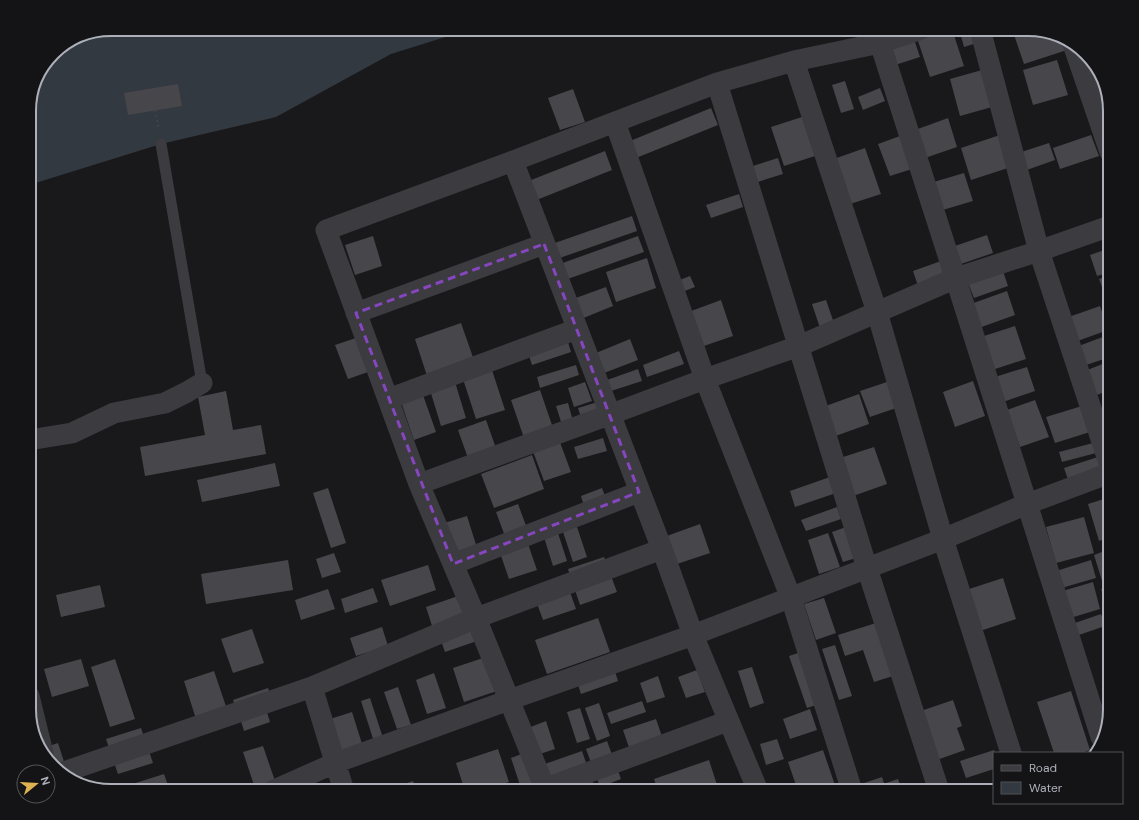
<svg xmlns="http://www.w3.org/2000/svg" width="1139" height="820" font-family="'DM Sans',sans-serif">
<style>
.water{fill:#333940}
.building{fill:#47464b}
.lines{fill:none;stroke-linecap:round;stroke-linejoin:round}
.path{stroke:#414247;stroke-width:2.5;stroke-dasharray:2 3;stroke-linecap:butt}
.service{stroke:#3b3b40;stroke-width:11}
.minor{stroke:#3b3b40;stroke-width:21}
.marked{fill:none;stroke:#8546be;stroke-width:3;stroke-dasharray:8 5;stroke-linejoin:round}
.rim{fill:none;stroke:#adb0b9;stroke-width:2}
</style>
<rect width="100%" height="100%" fill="#19191b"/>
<path class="water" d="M111 29H471L391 54 276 117 161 144 29 185V105L37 75 57 49 80 35Z"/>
<path class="building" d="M943 29H952L964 66 930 77 917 38Z
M959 29H976L980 42 964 47Z
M1012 29H1028L1064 41 1067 50 1024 64Z
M913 36 920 57 892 66 886 45Z
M1057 60 1068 95 1033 105 1023 70Z
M1096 68 1101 74 1107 97 1106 98Z
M982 70 992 107 960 116 950 79Z
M845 81 854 109 841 113 832 85Z
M178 84 182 106 128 115 124 93Z
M880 88 885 101 863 110 858 97Z
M573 89 585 122 560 130 548 98Z
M711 108 718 125 631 160 625 143Z
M802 117 815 156 784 166 771 127Z
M948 118 957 147 925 158 915 130Z
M1000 135 1011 167 971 180 961 148Z
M1091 135 1099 156 1060 169 1053 148Z
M900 136 912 169 890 176 878 144Z
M1049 143 1055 160 1021 172 1015 154Z
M865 148 881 194 847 205 831 160Z
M605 151 612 170 534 201 526 182Z
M778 158 783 174 748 185 743 169Z
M964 173 973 201 936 212 927 184Z
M739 194 743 207 711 218 706 205Z
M632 216 637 231 554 260 549 245Z
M987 235 993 253 958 265 952 247Z
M373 236 382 266 355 275 345 245Z
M638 236 644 252 562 281 557 265Z
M1110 248V272L1097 276 1090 255Z
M647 258 656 288 616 302 606 272Z
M941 261 947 276 918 286 913 271Z
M1002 268 1008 286 974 298 967 280Z
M1110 275V297L1106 298 1099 279Z
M690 276 695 287 677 294 672 283Z
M606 287 613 306 581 319 573 299Z
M1007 291 1015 315 976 329 968 305Z
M721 300 733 336 695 349 683 314Z
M826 300 835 326 821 331 812 304Z
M1110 301V314L1106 303Z
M1100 306 1108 330 1072 343 1063 319Z
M461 323 475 363 428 379 415 339Z
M1015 326 1026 359 992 370 981 337Z
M1108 335 1110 340V357L1083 366 1076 347Z
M359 337 371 371 348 379 335 345Z
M567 339 571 352 532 365 528 353Z
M630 339 638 360 604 373 596 353Z
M679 351 684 364 647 377 643 365Z
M1110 361V390L1094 396 1085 371Z
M576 365 579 375 540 388 537 377Z
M1027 367 1035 391 1003 402 995 377Z
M638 369 642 381 611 391 607 380Z
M492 370 505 410 476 419 463 379Z
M890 381 899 407 870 417 860 391Z
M973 381 985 416 955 427 943 392Z
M455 382 466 418 441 426 430 390Z
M585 382 592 401 574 407 568 388Z
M540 390 553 428 524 438 511 400Z
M226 391 233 430 261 425 266 454 145 476 140 447 205 435 198 397Z
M859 394 869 424 830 438 820 408Z
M423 395 436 432 414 440 401 402Z
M1035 400 1049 437 1020 447 1007 410Z
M601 401 604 414 582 421 578 408Z
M568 403 574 425 563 428 556 406Z
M1082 406 1090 432 1055 443 1046 417Z
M486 420 497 451 469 461 458 430Z
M558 437 571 472 544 481 531 446Z
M603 438 607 451 578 459 574 447Z
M1093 443 1096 453 1062 462 1059 452Z
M874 447 887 484 853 496 840 458Z
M532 455 544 489 494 508 481 474Z
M1101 456 1107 473 1070 485 1064 468Z
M275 463 280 486 202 502 197 480Z
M830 477 836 493 795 507 790 491Z
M328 488 346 543 331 548 313 493Z
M602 488 606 499 584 506 581 496Z
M1110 497V537L1099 541 1088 504Z
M518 504 528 531 506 539 496 512Z
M837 507 841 519 806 531 801 520Z
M467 516 478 551 456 559 444 523Z
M1084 517 1094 553 1056 563 1046 527Z
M575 521 587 557 573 562 561 526Z
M700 524 710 553 674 565 664 537Z
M846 527 856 558 843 562 832 532Z
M557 530 567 561 553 566 543 534Z
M828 533 840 567 819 574 808 540Z
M527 541 537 570 509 579 499 550Z
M1110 549V582L1103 584 1094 555Z
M334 553 341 572 322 578 316 559Z
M604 557 617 592 580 605 568 569Z
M288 560 293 590 206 604 201 574Z
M1091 560 1096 578 1058 589 1053 572Z
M428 565 436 590 390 606 381 580Z
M564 575 576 609 543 620 531 587Z
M1003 578 1016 619 980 631 966 590Z
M1093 582 1100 609 1067 619 1059 592Z
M100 585 105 607 61 617 56 595Z
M1110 586V611L1109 612 1101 589Z
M373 588 378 602 345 613 341 599Z
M328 589 335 609 301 620 295 600Z
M461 595 469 617 433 629 426 607Z
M824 598 836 633 816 640 804 604Z
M1101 614 1105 626 1073 637 1069 625Z
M598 618 610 652 547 674 535 640Z
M876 623 893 676 874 682 863 650 845 656 838 635Z
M472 625 477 641 445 652 439 635Z
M382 627 388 646 356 656 350 638Z
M252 629 264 663 233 673 221 639Z
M835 645 852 696 839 700 822 649Z
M804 651 822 703 807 708 789 656Z
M610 656 618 681 581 694 573 669Z
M486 657 497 691 464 702 453 668Z
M81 659 89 686 52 697 44 669Z
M115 659 135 719 110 727 91 667Z
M752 667 764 703 750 708 738 671Z
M697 670 705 692 686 698 678 677Z
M214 671 232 724 201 735 184 681Z
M434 673 446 708 427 714 416 680Z
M658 676 665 697 647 703 640 683Z
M398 687 411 725 397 729 384 692Z
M268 688 273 701 237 713 233 700Z
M1071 691 1090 750 1081 753H1054L1037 702Z
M370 698 383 738 374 742 361 701Z
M953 700 962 726 957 728 965 750 931 762 915 713Z
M642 701 646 712 611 724 607 713Z
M599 703 610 736 597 741 585 708Z
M580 708 590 739 577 743 567 712Z
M266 709 270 722 244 731 240 718Z
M810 709 817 730 790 739 783 719Z
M352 712 364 750 339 758 327 720Z
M656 719 668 754 635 765 623 730Z
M546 721 555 749 537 755 528 728Z
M141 728 153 763 118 774 106 739Z
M777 739 784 759 766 765 760 744Z
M607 741 621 779 600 787 586 749Z
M58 743 69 777 61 774 40 749Z
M263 746 275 781 255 788 243 752Z
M498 749 509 782 481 791H465L456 763Z
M823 750 837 791H798L788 762Z
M994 750 995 753H994V769L966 778 960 761Z
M582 751 594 786 579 791H552L542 765Z
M524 753 536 788 528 791H522L511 758Z
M709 760 719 791H658L654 779Z
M164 774 170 791H124L123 787Z
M882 777 886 789 880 791H853L852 787Z
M898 779 902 791H889L886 783Z
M413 781 417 791H406L404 784Z
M247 784 249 791H226Z
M651 784 654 791H641L640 788Z"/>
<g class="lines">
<path class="path" d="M155 110 159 130"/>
<path class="service" d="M161 144 202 383"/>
<path class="minor" d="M980 29 1039 251 1110 466
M880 43C955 274 1027 505 1101 737
M1073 44 1110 152
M794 61 877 312 943 539 1011 753
M717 83 867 568 939 791
M615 122 705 379 791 598 852 791
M513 161 662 549 693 635 758 791
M356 313 544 244
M388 399 577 329
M29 440 72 433 114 413 165 403 187 392 202 383
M419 484 609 415 705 379 799 346 956 278 1039 251 1110 226
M453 564 639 492
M312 687 344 791
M29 696 43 753
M61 773 312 687 476 618 662 549
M272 791 335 763 509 700 693 635 943 539 1027 504 1110 473
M538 791 728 721
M546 791 476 618 419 484 326 230 513 161 717 83 794 61 880 43 921 29"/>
</g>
<path class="marked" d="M544 244 639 492 453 564 356 313Z"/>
<path d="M0 0H1139V820H0ZM111 36H1028A75 75 0 0 1 1103 111V709A75 75 0 0 1 1028 784H111A75 75 0 0 1 36 709V111A75 75 0 0 1 111 36Z" fill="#141416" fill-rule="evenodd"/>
<path class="rim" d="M111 36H1028A75 75 0 0 1 1103 111V709A75 75 0 0 1 1028 784H111A75 75 0 0 1 36 709V111A75 75 0 0 1 111 36Z"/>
<rect x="993" y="752" width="130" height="52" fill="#141416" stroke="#515257"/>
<rect x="1001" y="765" width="20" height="6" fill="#3b3b40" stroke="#515257"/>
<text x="1029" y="772" font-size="12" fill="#adb0b9">Road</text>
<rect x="1001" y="782" width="20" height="12" fill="#333940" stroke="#515257"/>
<text x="1029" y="792" font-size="12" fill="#adb0b9">Water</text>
<g transform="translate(36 784) rotate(72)"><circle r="19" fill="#141416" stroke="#515257"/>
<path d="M0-3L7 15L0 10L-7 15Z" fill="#ddb350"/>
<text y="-6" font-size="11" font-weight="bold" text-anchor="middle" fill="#adb0b9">N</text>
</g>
</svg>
